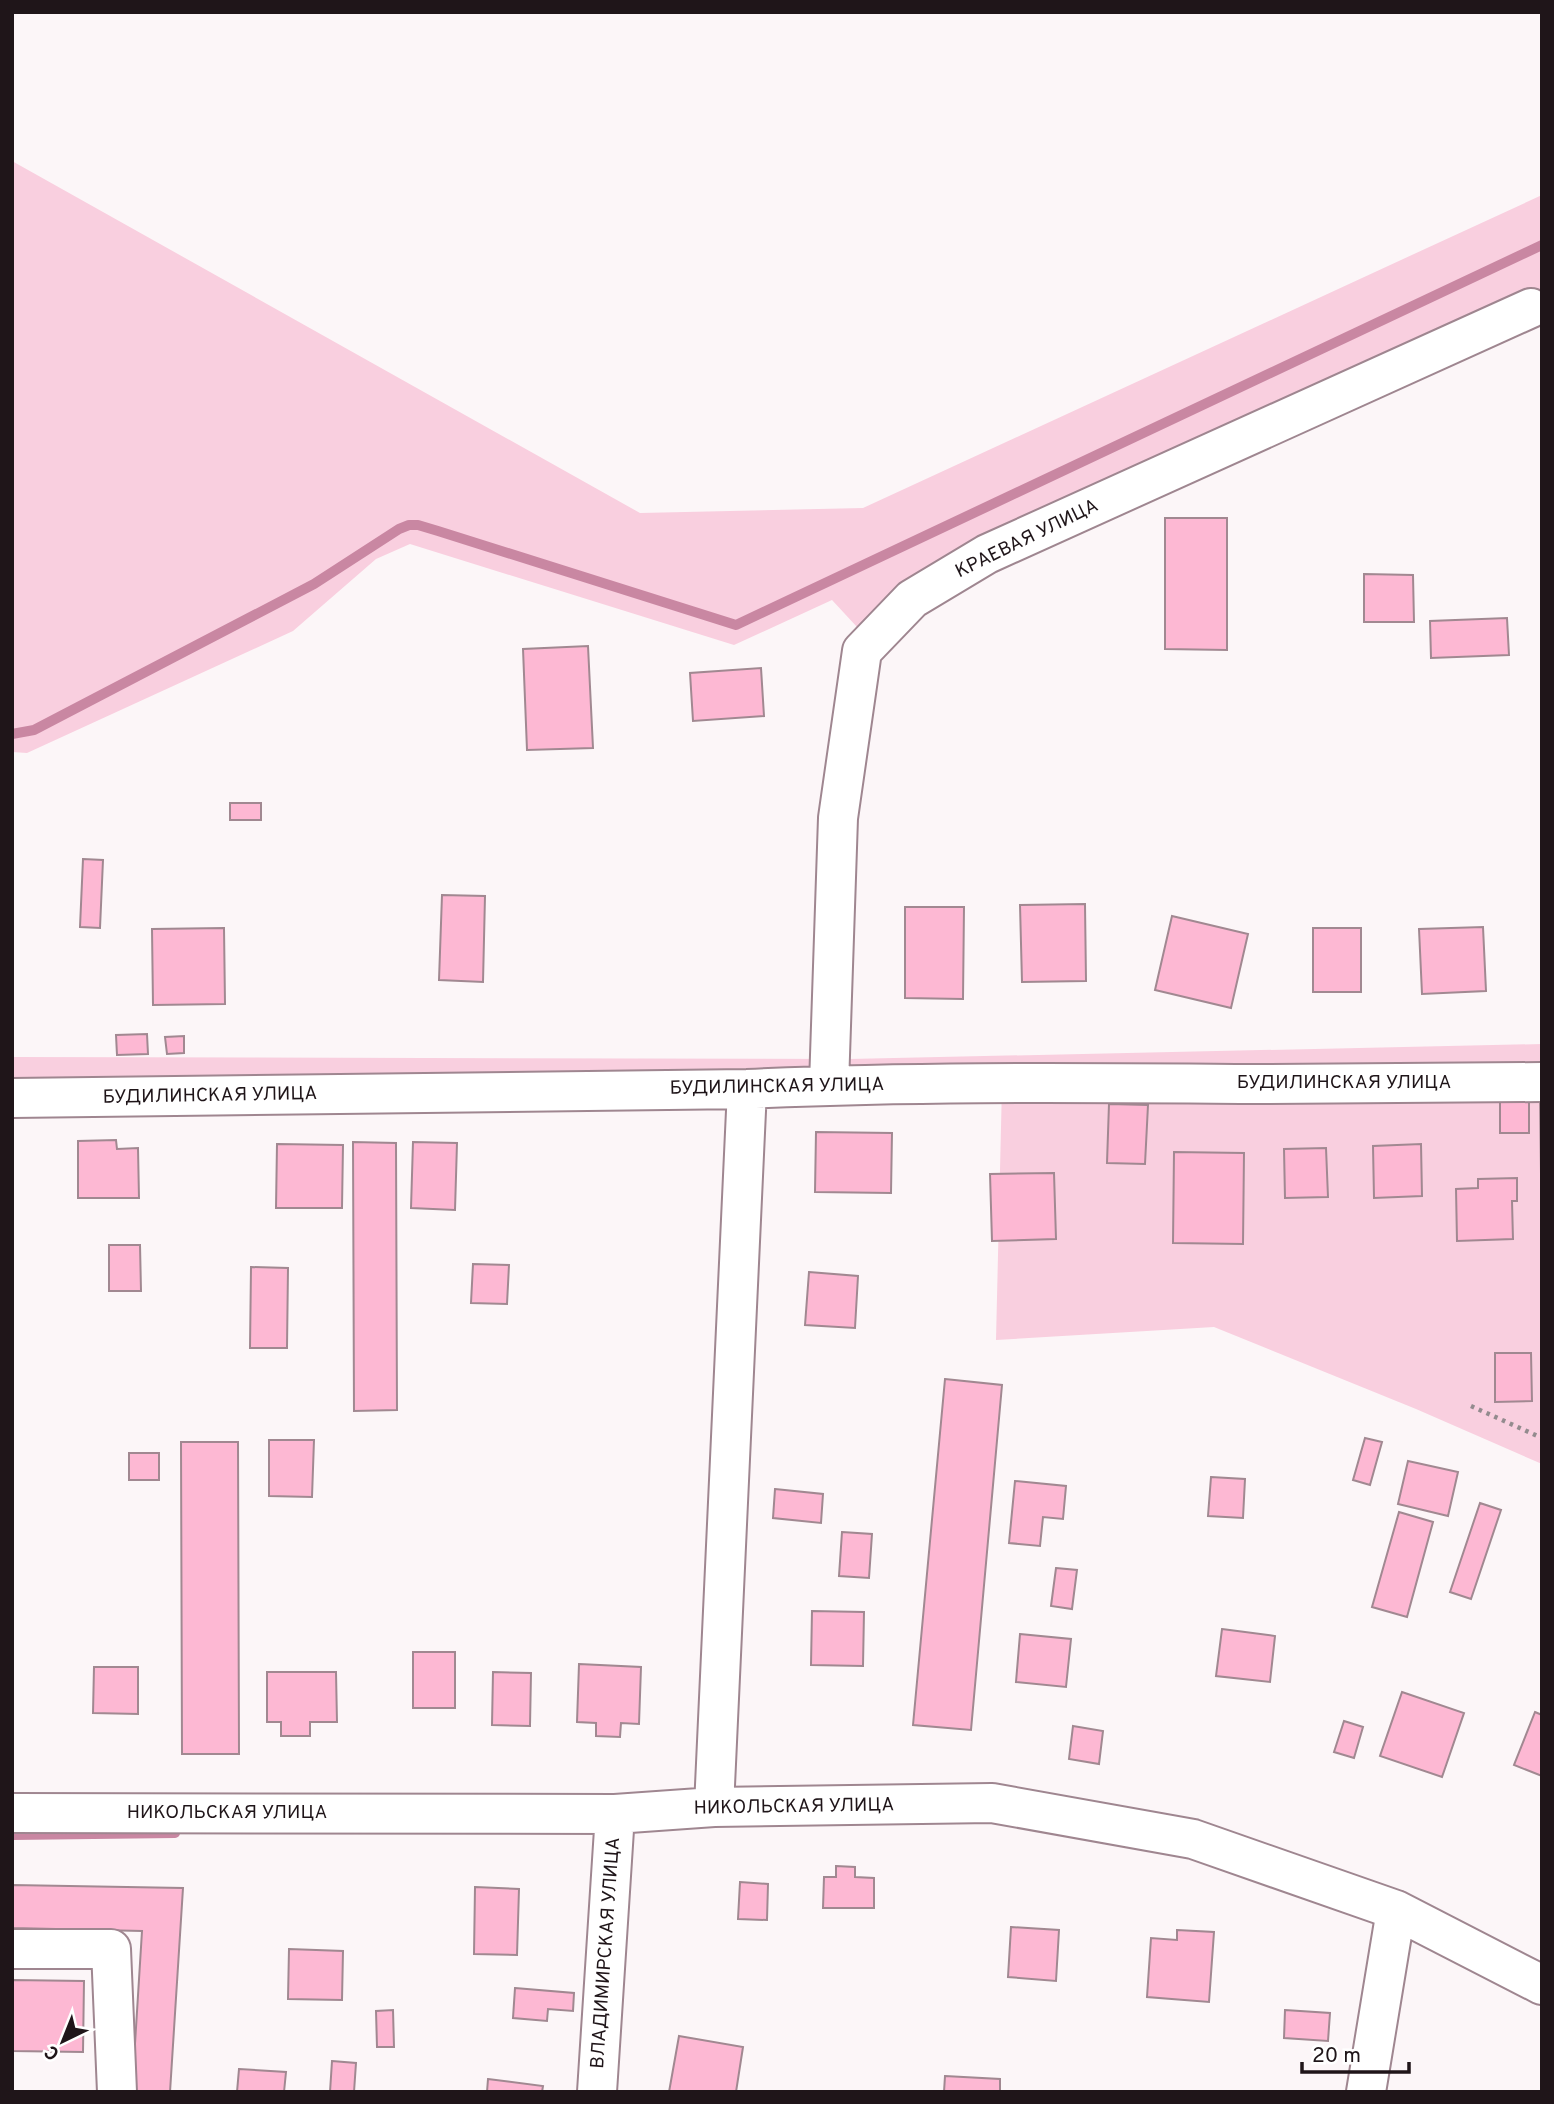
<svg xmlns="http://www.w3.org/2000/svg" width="1554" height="2104" font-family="Overpass,sans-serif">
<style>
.green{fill:#f9cfdf}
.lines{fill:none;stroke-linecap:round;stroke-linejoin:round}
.stream{stroke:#c987a2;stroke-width:10}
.building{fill:#fdb8d3;stroke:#a18891;stroke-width:2}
.minor-casing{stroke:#9f8690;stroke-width:42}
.path{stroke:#938b8e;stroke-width:4.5;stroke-dasharray:3.5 5;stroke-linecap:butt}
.minor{stroke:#fff;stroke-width:38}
.labels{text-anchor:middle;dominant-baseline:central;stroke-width:5;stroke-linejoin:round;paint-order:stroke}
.street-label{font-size:19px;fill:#1f1519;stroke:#fff}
</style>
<rect width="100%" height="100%" fill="#fcf6f8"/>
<path class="green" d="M12 161 640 513 863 508 1542 195V317L1006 562 918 615 882 654 832 600 734 645 410 544 376 559 293 631 27 753 12 752Z
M1542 1044V1464L1416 1409 1214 1327 996 1340 1002 1085 12 1111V1057L849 1059Z"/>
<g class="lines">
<path class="stream" d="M12 734 34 730 314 584 399 529 409 525H418L438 531 736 625 1542 245
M12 1835 175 1833"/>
</g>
<path class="building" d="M1165 518H1227V650L1165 649Z
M1364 574 1413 575 1414 622H1364Z
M1507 618 1509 655 1431 658 1430 621Z
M588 646 593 748 527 750 523 649Z
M761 668 764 716 693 721 690 673Z
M230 803H261V820H230Z
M83 859 103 860 100 928 80 927Z
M442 895 485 896 483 982 439 980Z
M1085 904 1086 981 1022 982 1020 905Z
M905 907H964L963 999 905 998Z
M1172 916 1248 934 1231 1008 1155 990Z
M1483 927 1486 991 1422 994 1419 929Z
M224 928 225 1004 153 1005 152 929Z
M1313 928H1361V992H1313Z
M147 1034 148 1054 117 1055 116 1035Z
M184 1036V1053L167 1054 165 1037Z
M1500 1098H1529V1133H1500Z
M1540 1098H1542V1173H1541Z
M1109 1104 1148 1105 1145 1164 1107 1163Z
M816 1132 892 1133 891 1193 815 1192Z
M116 1140 117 1149 138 1148 139 1198H78V1141Z
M353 1142 396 1143 397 1410 354 1411Z
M413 1142 457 1143 455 1210 411 1208Z
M277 1144 343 1145 342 1208H276Z
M1421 1144 1422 1196 1374 1198 1373 1146Z
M1326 1148 1328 1197 1285 1198 1284 1149Z
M1174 1152 1244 1153 1243 1244 1173 1243Z
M1054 1173 1056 1239 992 1241 990 1174Z
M1517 1178V1201H1512L1513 1239 1457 1241 1456 1189 1478 1188V1179Z
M109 1245H140L141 1291H109Z
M473 1264 509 1265 507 1304 471 1303Z
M251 1267 288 1268 287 1348H250Z
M809 1272 858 1276 855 1328 805 1325Z
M1495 1353H1531L1532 1401 1495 1402Z
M945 1379 1002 1385 971 1730 913 1725Z
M1365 1438 1382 1442 1370 1485 1353 1480Z
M269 1440H314L312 1497 269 1496Z
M181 1442H238L239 1754H182Z
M129 1453H159V1480H129Z
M1408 1461 1458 1472 1448 1516 1398 1504Z
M1211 1477 1245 1479 1243 1518 1208 1516Z
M1015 1481 1066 1486 1063 1519 1043 1517 1040 1546 1009 1543Z
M775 1489 823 1494 821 1523 773 1518Z
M1480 1503 1501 1510 1471 1599 1450 1592Z
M1399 1512 1433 1522 1407 1617 1372 1607Z
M842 1532 872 1534 869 1578 839 1576Z
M1056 1568 1077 1570 1072 1609 1051 1606Z
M812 1611 864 1612 863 1666 811 1665Z
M1222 1629 1275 1636 1270 1682 1216 1676Z
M1020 1634 1071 1639 1066 1687 1016 1682Z
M413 1652H455V1708H413Z
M579 1664 641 1667 639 1724 621 1723 620 1737 596 1736V1723L577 1722Z
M94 1667H138V1714L93 1713Z
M267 1672H336L337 1722H310V1736H281V1722H267Z
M493 1672 531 1673 530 1726 492 1725Z
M1402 1692 1464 1713 1442 1777 1380 1756Z
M1535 1712 1542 1715V1776L1514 1765Z
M1344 1721 1363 1727 1354 1758 1334 1752Z
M1073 1726 1103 1731 1099 1764 1069 1759Z
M836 1866 855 1867V1877L874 1878V1908H823L824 1877H836Z
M740 1882 768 1884 767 1920 738 1919Z
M12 1885 183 1888 170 2092H132L142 1931 12 1928Z
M475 1887 519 1889 517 1955 474 1954Z
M1011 1927 1059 1930 1056 1981 1008 1977Z
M1177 1930 1214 1932 1209 2002 1147 1997 1151 1938 1177 1940Z
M289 1949 343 1951 342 2000 288 1999Z
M12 1980 84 1981 83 2052 12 2051Z
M515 1988 574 1993 573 2011 548 2009 547 2021 513 2018Z
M393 2010 394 2047H377L376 2011Z
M1285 2010 1330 2013 1328 2041 1284 2038Z
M679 2036 743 2047 736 2092H669Z
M332 2061 356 2063 354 2092H330Z
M239 2069 286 2072 284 2092H237Z
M945 2076 1000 2079V2092H944Z
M488 2079 543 2086 542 2092H487Z"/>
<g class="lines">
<g class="minor-casing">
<path id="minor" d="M829 1085 838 818 862 651 912 599 987 554 1531 308
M12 1098 747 1089C918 1081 1089 1083 1261 1084 1354 1084 1448 1083 1542 1082
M714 1807 747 1089
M12 1813 615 1814 714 1807 992 1803 1193 1839 1396 1910 1542 1985
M12 1949H111L117 2092
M597 2092 615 1814
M1366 2092 1396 1910"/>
</g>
<path class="path" d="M1471 1406 1542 1438"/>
<use href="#minor" class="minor"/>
</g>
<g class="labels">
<g class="street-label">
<text transform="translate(1027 539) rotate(-26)">КРАЕВАЯ УЛИЦА</text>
<text x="1344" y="1083">БУДИЛИНСКАЯ УЛИЦА</text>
<text transform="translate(777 1087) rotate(-1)">БУДИЛИНСКАЯ УЛИЦА</text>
<text transform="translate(210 1096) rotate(-1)">БУДИЛИНСКАЯ УЛИЦА</text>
<text transform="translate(794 1807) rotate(-1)">НИКОЛЬСКАЯ УЛИЦА</text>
<text x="227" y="1813">НИКОЛЬСКАЯ УЛИЦА</text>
<text transform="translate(606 1953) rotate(-86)">ВЛАДИМИРСКАЯ УЛИЦА</text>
</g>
</g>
<rect width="1554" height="2104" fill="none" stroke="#1f1519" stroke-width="28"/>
<g transform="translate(63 2041) rotate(223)" stroke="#ffffff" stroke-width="5" paint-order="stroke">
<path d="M0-5L12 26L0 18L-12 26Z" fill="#1f1519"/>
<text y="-10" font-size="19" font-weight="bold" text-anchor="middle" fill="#1f1519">С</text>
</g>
<path d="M1302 2062v10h107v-10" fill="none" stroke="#1f1519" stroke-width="3.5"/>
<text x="1312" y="2062" font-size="21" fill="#1f1519" stroke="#ffffff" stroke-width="5" paint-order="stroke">20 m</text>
</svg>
